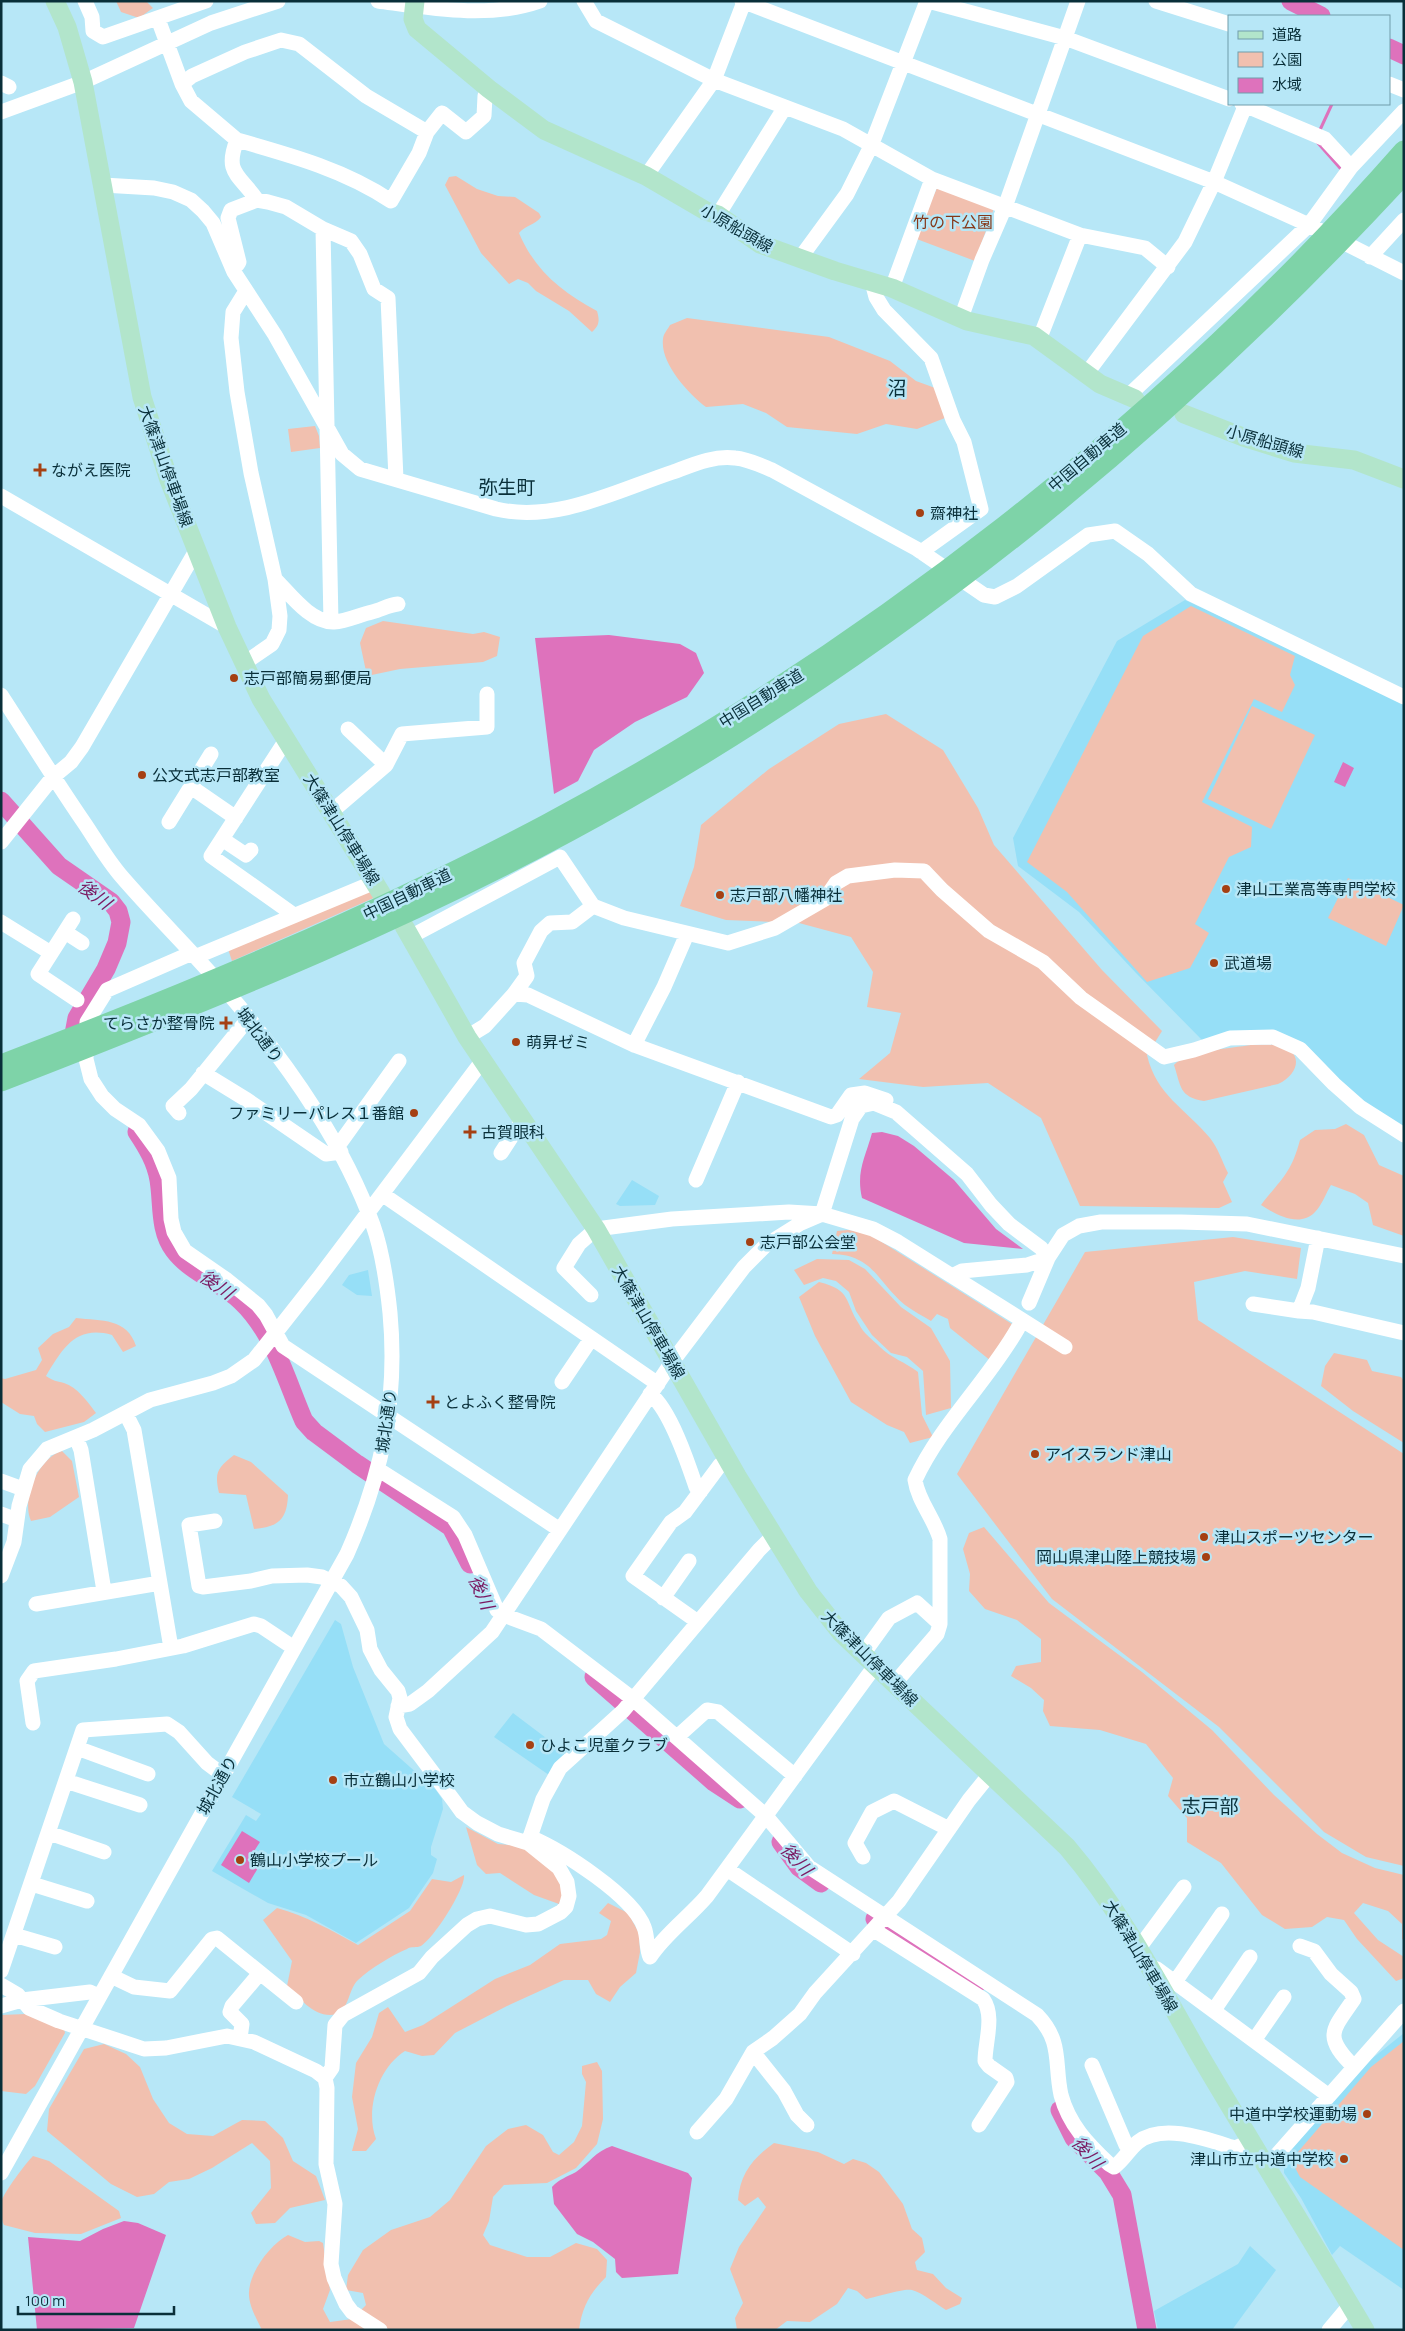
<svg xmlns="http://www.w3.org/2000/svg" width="1405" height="2331" font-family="Manrope,'Noto Sans JP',sans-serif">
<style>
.built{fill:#96dff7}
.green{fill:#f1c0af}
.water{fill:#de72bc}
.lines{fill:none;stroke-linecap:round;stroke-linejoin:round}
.stream{stroke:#de72bc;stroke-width:3}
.river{stroke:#de72bc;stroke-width:19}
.minor{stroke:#fff;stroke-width:15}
.major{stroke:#b2e5cb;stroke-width:19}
.highway{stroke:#7ed3a8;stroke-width:21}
.poi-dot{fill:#a54013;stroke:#b7e7f7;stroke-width:2}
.labels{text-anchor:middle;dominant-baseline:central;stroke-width:5;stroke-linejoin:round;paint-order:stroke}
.park-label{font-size:16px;fill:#853819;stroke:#b7e7f7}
.street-label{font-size:16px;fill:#092f39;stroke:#b7e7f7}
.poi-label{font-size:16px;fill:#092f39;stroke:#b7e7f7;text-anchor:start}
.water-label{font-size:18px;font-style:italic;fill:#7b1a62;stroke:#b7e7f7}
.quarter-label{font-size:19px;fill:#092f39;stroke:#b7e7f7}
</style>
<rect width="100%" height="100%" fill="#b7e7f7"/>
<path class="built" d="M1185 600 1404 702V1135L1287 1040 1203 1041 1136 973 1079 912 1018 866 1013 838 1117 641Z
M632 1180 659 1196 655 1205 620 1206 616 1204Z
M368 1270 372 1296 357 1295 342 1285 349 1275Z
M335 1620 341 1624 353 1667 384 1744 436 1790 442 1799 443 1809 431 1847V1855L437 1859 433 1873 409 1908 356 1943 306 1915 268 1903 212 1871 246 1815 256 1821 261 1814 232 1797Z
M513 1713 566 1753 549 1775 494 1737Z
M1404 2033V2290L1340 2246 1332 2255 1301 2198 1284 2173V2163L1286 2155 1369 2061Z
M1250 2246 1276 2270 1232 2330H1158L1154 2311 1238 2264Z"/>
<path class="green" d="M116 1H146L153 8 139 18 121 12Z
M456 176 477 189 498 196 515 197 539 213 541 217C535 225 526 225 519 233 535 271 562 292 597 311 600 321 599 326 592 332L569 311 536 291 528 283 518 279 509 284 481 253 445 185 449 177Z
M938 186 992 207 993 211 975 261 914 238Z
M687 318 829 337 890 361 916 381 938 389 950 416 917 429 886 424 857 434 787 427 766 413 743 404 706 407C688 393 660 363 663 339 663 334 668 329 670 325Z
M315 426 319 436 320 448 291 452 288 429Z
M1191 606 1295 656 1290 675 1295 685 1282 712 1254 699 1202 802 1252 827 1251 847 1229 857 1195 924 1209 933 1190 968 1147 982 1067 892 1027 862 1143 636Z
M383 621 473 634 484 632 500 637 497 656 483 662 400 669 367 676 360 643 366 628Z
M1252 706 1315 735 1271 829 1208 799Z
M886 714 943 750 978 808 994 845 1102 970 1162 1031 1147 1055C1156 1095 1186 1109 1210 1138 1218 1148 1222 1161 1228 1173L1223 1182 1232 1202 1219 1208 1080 1206 1041 1118 988 1083 923 1087 859 1079 890 1053 901 1013 867 1007 873 972 851 937 799 923 726 920 680 906 694 867 701 825 769 769 839 724Z
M1348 878 1404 905 1386 946 1328 918Z
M372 888 378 896 232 961 228 949Z
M1251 1045C1259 1045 1267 1044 1275 1045 1304 1049 1301 1073 1278 1084L1204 1101C1179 1097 1181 1086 1174 1065 1186 1051 1232 1048 1251 1045Z
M1346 1124 1364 1135 1379 1165 1404 1176V1236L1373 1225 1368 1203 1355 1194 1331 1185C1326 1193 1322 1205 1315 1212 1300 1228 1276 1215 1261 1205 1281 1179 1291 1174 1300 1140L1315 1130 1335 1129Z
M848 1230 866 1232 1012 1324 991 1361 950 1328 948 1319 937 1314 931 1321C923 1316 913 1311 905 1305 877 1282 874 1255 832 1254L837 1231Z
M1233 1237 1301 1248 1297 1279 1245 1271 1194 1282 1198 1320 1404 1454V1866L1366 1857 1324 1832 1219 1727 1052 1599 957 1474 1085 1252Z
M817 1259 849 1260 865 1269 901 1307 931 1328 950 1361 951 1408 926 1415 923 1371 907 1357 891 1353 872 1335 856 1311 849 1292 836 1281 823 1278 804 1285 794 1270Z
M819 1282C852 1290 844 1301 859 1324 863 1333 873 1340 880 1347 891 1358 905 1362 918 1372L922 1415 933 1437 910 1443 904 1432 887 1425 851 1402 815 1336 799 1297Z
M76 1318C102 1321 127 1318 136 1346L123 1352 112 1335C76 1325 63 1348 46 1376 54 1381 56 1381 64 1383 77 1387 88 1402 96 1413L84 1422 45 1432 37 1424 34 1416 20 1414 1 1402V1378L5 1379 36 1370 42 1360 38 1348 53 1334 69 1327Z
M1334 1353 1367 1360 1372 1371 1401 1377 1404 1381V1443L1353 1411 1321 1386 1325 1366Z
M62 1451 72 1461 79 1497 50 1517 31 1521C21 1500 38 1458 62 1451Z
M234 1455 251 1462 288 1495C287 1519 279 1527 254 1529L246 1495 219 1493C214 1471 218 1468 234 1455Z
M984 1527 1049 1603 1142 1672 1212 1730 1274 1795 1317 1834 1342 1853 1375 1868 1404 1875V1940L1402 1939V1924L1388 1911 1363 1903 1354 1913 1378 1940 1404 1957V1978L1396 1981 1357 1939 1344 1920 1327 1917 1312 1927 1285 1929 1262 1915 1221 1863 1187 1842V1818L1168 1796 1173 1778 1146 1744 1100 1730 1050 1726 1043 1711 1044 1700 1031 1688 1011 1676 1016 1666 1041 1662V1639L1017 1620 985 1609 969 1591 970 1574 963 1549 969 1533Z
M466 1827 498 1844 523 1846 557 1870 565 1890 559 1904 534 1895 500 1873 486 1874 477 1865Z
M464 1875C466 1888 434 1938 421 1946 417 1948 411 1946 407 1949 391 1956 371 1968 358 1980 347 1990 350 2015 330 2015 312 2015 299 1997 287 1986L292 1961 263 1920 277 1908C306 1916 331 1930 358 1945L410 1911 432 1879 451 1882Z
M608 1903 628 1913 639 1933 640 1952 636 1973 620 1987 610 2002 596 1994 588 1980H564L507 2006 455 2033 434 2055 422 2056 405 2051C378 2068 365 2110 376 2139L366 2151H352L358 2129 352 2097 356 2063 372 2037 379 2013 388 2007 405 2032 423 2025 495 1979 530 1965 560 1944 601 1939 607 1935 611 1921 599 1913Z
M26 2014 64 2028 65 2033 35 2086 26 2094 1 2091V2015Z
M1404 2041V2250L1300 2177 1291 2160 1371 2067Z
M104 2044 126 2054 140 2067 153 2099 169 2123 187 2134 213 2136 242 2120 265 2121 283 2138 293 2161 316 2176 325 2200 290 2208 275 2223 256 2224 251 2213 271 2188 270 2161 252 2143 212 2168 189 2179 169 2182 154 2194 137 2197 111 2184 47 2131 49 2109 84 2049Z
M597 2062 602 2071 603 2119 597 2144 576 2168 547 2183 504 2185 493 2197 489 2221 483 2235 490 2245 527 2257H550L576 2243 597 2249 607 2260 606 2277C590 2293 582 2307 579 2330H262C257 2320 248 2304 249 2292 250 2271 270 2245 288 2235L305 2242 319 2241 323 2243 330 2290 323 2309 330 2322 352 2319 366 2305 363 2293 346 2290 348 2275 363 2250 391 2230 430 2217 450 2200 486 2146 508 2129 526 2125 543 2135 553 2152 559 2155 574 2142 582 2126 586 2082 582 2074V2066Z
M774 2143 818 2152 844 2164 853 2159 866 2163 879 2172 903 2204 912 2229 922 2238 925 2252 915 2262 917 2270 933 2274 946 2288 962 2298 960 2304 946 2310C936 2304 923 2293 912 2290 904 2288 877 2297 866 2299L857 2291 848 2288 837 2304 810 2322 787 2321 775 2330H737L735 2318 743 2303 730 2269 739 2247 766 2207 758 2197 745 2206 738 2200C740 2174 753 2158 774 2143Z
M33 2156 49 2161 119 2211 121 2218 81 2234 35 2233 4 2225C1 2219 0 2208 1 2202 5 2191 25 2164 33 2156Z"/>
<path class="water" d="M609 635 680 644 696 653 704 673 687 697 635 722 594 750 578 781 554 794 535 638Z
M1343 762 1354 768 1345 787 1334 782Z
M882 1132 898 1136 914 1146 954 1180 996 1229 1023 1249 964 1243 862 1198C856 1172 865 1158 872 1133Z
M242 1831 260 1842 251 1856 261 1863 249 1883 221 1865Z
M612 2146 688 2173 692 2178 678 2274 622 2278 616 2272 615 2259 593 2242 577 2234 554 2204 552 2187C559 2179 567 2177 576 2172 589 2163 596 2151 612 2146Z
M124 2221 138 2223 166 2235 134 2328 37 2330 28 2237 80 2241 103 2229Z"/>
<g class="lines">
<path class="stream" d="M1319 132 1332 104
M1317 142 1340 168"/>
<path class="river" d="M1291 1 1321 16
M1389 48 1404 55
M1 801 59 866 111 902 118 911 121 922 117 943 106 969 77 1018 74 1034 77 1049
M137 1132C147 1147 156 1162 159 1180 163 1204 159 1230 174 1250 191 1273 221 1282 241 1301 274 1332 286 1380 304 1421L314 1432 357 1464 451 1527 470 1564
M594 1677 714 1782 740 1799
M781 1842 799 1867 821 1883
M875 1919 976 1984
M1060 2110 1074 2138 1108 2172 1122 2195 1147 2330"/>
<path class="minor" d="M85 1 92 17 93 31 103 37 206 1
M378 1C430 8 489 19 540 1
M584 1 596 21 714 80 843 129 932 179 1080 235 1145 248 1168 267
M742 1 1214 182 1309 225 1404 273
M928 1 1065 38 1229 99
M1156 1 1229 24
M158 19 182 84 192 76 245 52 281 40 299 44 366 96 427 132 442 113 466 132 484 116 485 96 489 89
M1 83 9 87
M182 84 191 101 237 140
M1389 84 1404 90
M1242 104 1325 139 1351 167
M1 112 83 82 211 23 278 1
M646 176 714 80 744 2
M103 185 154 188 173 192 191 200 203 211 213 223 234 272 275 335 342 454 360 469 496 509C556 523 616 491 673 472 692 465 714 455 735 458 748 459 760 465 772 470L917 549 984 595 995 597 1017 586 1088 535 1115 531 1148 554 1191 594 1404 697
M257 200C239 174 224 173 237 140 290 155 345 170 391 201L419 153 427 132
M718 215 785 107
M323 229 331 622
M801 257 847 194 871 146 927 1
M1370 257 1404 220
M237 265 239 262 228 218 231 210 257 200 268 202 286 207 323 229 351 241 360 254 374 289 388 298 396 479
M872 282 876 297 884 310 931 358 953 420 964 442 981 509 921 552
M892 288 932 179
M961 318 982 260 1005 207 1078 1
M1039 340 1080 235
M1087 373 1185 242 1214 182 1246 104
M1128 396 1309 225 1351 167 1404 111
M1 496 227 627
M275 579C290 594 311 623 334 622 347 621 359 615 372 612 381 610 388 605 398 604
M243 664 272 644 279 630 280 616 275 579 251 473 237 392 231 338 233 312 246 291
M1 695C29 738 56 782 85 824 97 842 108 861 122 877 160 921 202 961 239 1006 293 1072 344 1145 373 1225 383 1253 387 1284 390 1313 398 1400 382 1475 347 1554L1 2173
M386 765 402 734 487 727V694
M191 787 236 818
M330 813 386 765 348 729
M169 822 211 754
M222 839 211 856 294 915
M1 842 53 777 71 762 82 747 197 549
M251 850 246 855 222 839 286 740
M593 906 624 918 728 943 775 928 825 899 836 883 848 876 895 870 924 871 942 890 989 931 1043 962 1081 998 1164 1057 1194 1050 1230 1038 1273 1037 1300 1049 1334 1084 1360 1107 1404 1135
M73 919 38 974 77 1000
M1 922 51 953
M65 932 82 943
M410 937 560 857 593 906 572 922 550 923 541 931 524 963 527 976 514 994
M192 953 107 990 87 1022 86 1059 91 1079 102 1096 115 1109 139 1125 158 1151 169 1178 171 1219 174 1232 185 1251 227 1280 258 1305 266 1315 283 1346 560 1530
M195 957 375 882
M467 1037 485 1026 514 994 528 995 634 1045 831 1117 837 1115 851 1095 865 1093 886 1100
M634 1045 664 987 687 934
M203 1073 247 1100 326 1154 341 1152
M179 1113 173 1106 191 1089 248 1019
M338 1146 399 1061
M501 1153 523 1119
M696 1180 738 1082
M382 1194 658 1384
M952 1276 962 1271 1027 1265 1048 1258
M591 1295 564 1268 579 1244 596 1229 672 1219 789 1212 822 1214 873 1229 898 1242 1065 1347
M1029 1303 1048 1258 1063 1235 1079 1226 1101 1222H1181L1247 1224 1404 1256
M1253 1304 1299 1311 1308 1288 1318 1238
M1299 1311 1313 1312 1404 1333
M562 1382 591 1339
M650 1394C670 1409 688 1463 696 1487L701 1491
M126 1414 134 1430 171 1648
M76 1437 81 1450 104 1591
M379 1470 453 1517 465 1535 497 1610 509 1617 541 1629 633 1699 766 1816 809 1867 1037 2015C1063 2042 1054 2063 1061 2095 1069 2125 1088 2144 1109 2164L1114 2167C1124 2160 1129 2149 1138 2142 1163 2122 1209 2140 1235 2148L1252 2141
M1 1481 23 1489
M1 1514 17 1520
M215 1521 189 1525 199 1586 203 1587 251 1581 272 1576 307 1575 322 1577 341 1586 351 1597 367 1630 370 1649 381 1670 398 1691 400 1698 396 1717 400 1729 454 1801 462 1812 477 1823 498 1834 528 1843 559 1868 567 1882 569 1896 566 1907 561 1912 538 1924 526 1925 490 1916 477 1919 467 1925 432 1957 419 1973 343 2015 335 2025 332 2068 325 2078
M1 1576 14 1542 19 1506 30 1469 47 1449 93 1430 150 1400 213 1383 231 1376 254 1360 318 1279 483 1060
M663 1598 689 1561
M36 1604 160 1583
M698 1622 633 1576 671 1522 685 1512 720 1465 728 1459
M863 1654 889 1618 917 1603 940 1624
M894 1684 937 1634 940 1624V1539C934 1518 918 1501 915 1480 941 1424 988 1381 1018 1328
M398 1706 410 1704 428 1691 492 1632 672 1362 744 1267 766 1245 801 1223 822 1214 852 1119 861 1106 874 1103 896 1112 967 1174 991 1205 1009 1224 1041 1248 1048 1258
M33 1723 27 1681 34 1671 116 1659 183 1646 254 1624 261 1626 294 1648
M677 1737 707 1710 718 1712 795 1776
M77 1748 148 1774
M66 1781 140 1805
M49 1833 104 1852
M532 1838C562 1851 633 1896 644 1927 648 1937 646 1948 650 1957
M528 1843 543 1799 560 1768 623 1711 759 1550 773 1536
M863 1857 855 1843 872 1812 894 1801 949 1829
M727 1869 853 1954
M32 1884 87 1901
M874 1930 983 1999C995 2016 985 2042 985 2061L989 2066 1006 2078 1007 2082 979 2125
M14 1935 55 1947
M1300 1946 1314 1951 1331 1974 1351 1992 1354 1999C1332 2031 1323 2036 1354 2067
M1139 1948 1184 1887
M650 1957C664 1935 689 1917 707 1896L875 1666
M1150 1967 1157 1969 1329 2096
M1 1971 83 1730 167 1724 179 1732 207 1763 223 1775
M111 1976 134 1987 170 1991 212 1939 217 1938 296 2002
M1175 1982 1222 1914
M1 1985 18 1995 29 2008 59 2021 144 2049 166 2048 227 2036 254 2042 316 2071 325 2078 327 2088 326 2164 335 2204 331 2264 334 2278 346 2304 352 2312 380 2330
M1 2006 22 2000 90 1992 99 1996
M1214 2010 1250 1957
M240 2038 242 2024 230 2012 232 2006 260 1973
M1255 2039 1284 1997
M753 2052 784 2091 797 2115 807 2125
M1092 2065 1126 2145 1131 2149
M697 2132 726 2099 753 2052 773 2038 800 2014 815 1993 899 1901 969 1800 990 1774
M1267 2166 1404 2011
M1329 2330 1350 2305"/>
<path class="major" d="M55 1 67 27 83 82 142 397 169 480 227 627 261 699 381 893
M415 1 413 19 417 29 489 89 544 130 646 176 706 211 718 215 760 244 835 271 892 288 967 321 1034 336 1100 384 1135 399
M1184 414 1243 437 1294 453 1354 460 1404 479
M404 926 467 1037 596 1229 737 1476 808 1591 841 1633 863 1654 1067 1847C1120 1909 1158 1982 1199 2054 1253 2146 1310 2237 1365 2330"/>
<path class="highway" d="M1 1065C187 994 370 918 546 825 864 655 1165 423 1404 151
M1 1081C215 998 428 913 627 799 921 630 1174 423 1404 174"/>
</g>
<g class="poi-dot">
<path d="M37.5 462.5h5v5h5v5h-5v5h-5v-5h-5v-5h5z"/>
<circle cx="920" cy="513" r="5"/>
<circle cx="234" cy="678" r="5"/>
<circle cx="142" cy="775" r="5"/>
<circle cx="1226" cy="889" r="5"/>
<circle cx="720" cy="895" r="5"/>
<circle cx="1214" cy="963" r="5"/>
<path d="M223.5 1015.5h5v5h5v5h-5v5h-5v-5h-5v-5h5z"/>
<circle cx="516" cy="1042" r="5"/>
<circle cx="414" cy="1113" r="5"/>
<path d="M467.5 1124.5h5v5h5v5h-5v5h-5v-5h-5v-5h5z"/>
<circle cx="750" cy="1242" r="5"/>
<path d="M430.5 1394.5h5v5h5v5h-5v5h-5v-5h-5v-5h5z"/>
<circle cx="1035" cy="1454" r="5"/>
<circle cx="1204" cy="1537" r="5"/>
<circle cx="1206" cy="1557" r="5"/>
<circle cx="530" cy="1745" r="5"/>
<circle cx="333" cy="1780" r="5"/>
<circle cx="240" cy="1860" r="5"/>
<circle cx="1367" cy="2114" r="5"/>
<circle cx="1344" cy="2159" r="5"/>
</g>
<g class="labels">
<g class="park-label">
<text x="953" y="222">竹の下公園</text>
</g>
<g class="street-label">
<text transform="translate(737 228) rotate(30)">小原船頭線</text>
<text transform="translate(1265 441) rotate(16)">小原船頭線</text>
<text transform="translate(1087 457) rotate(-40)">中国自動車道</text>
<text transform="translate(166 466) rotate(70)">大篠津山停車場線</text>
<text transform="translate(761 698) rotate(-32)">中国自動車道</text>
<text transform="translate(342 829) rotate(58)">大篠津山停車場線</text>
<text transform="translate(407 894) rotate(-26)">中国自動車道</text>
<text transform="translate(260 1035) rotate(53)">城北通り</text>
<text transform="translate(649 1322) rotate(60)">大篠津山停車場線</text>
<text transform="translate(386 1421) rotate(-82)">城北通り</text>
<text transform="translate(870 1658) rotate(45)">大篠津山停車場線</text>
<text transform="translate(217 1785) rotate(-61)">城北通り</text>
<text transform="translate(1141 1956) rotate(59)">大篠津山停車場線</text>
</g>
<g class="poi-label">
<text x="51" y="470">ながえ医院</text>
<text x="930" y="513">齋神社</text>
<text x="244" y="678">志戸部簡易郵便局</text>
<text x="152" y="775">公文式志戸部教室</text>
<text x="1236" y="889">津山工業高等専門学校</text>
<text x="730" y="895">志戸部八幡神社</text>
<text x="1224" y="963">武道場</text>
<text x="215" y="1023" text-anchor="end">てらさか整骨院</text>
<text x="526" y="1042">萌昇ゼミ</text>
<text x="404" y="1113" text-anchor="end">ファミリーパレス１番館</text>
<text x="481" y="1132">古賀眼科</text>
<text x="760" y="1242">志戸部公会堂</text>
<text x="444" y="1402">とよふく整骨院</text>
<text x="1045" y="1454">アイスランド津山</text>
<text x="1214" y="1537">津山スポーツセンター</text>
<text x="1196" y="1557" text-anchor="end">岡山県津山陸上競技場</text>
<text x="540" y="1745">ひよこ児童クラブ</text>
<text x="343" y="1780">市立鶴山小学校</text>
<text x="250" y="1860">鶴山小学校プール</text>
<text x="1357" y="2114" text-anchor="end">中道中学校運動場</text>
<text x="1334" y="2159" text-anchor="end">津山市立中道中学校</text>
</g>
<g class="water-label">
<text transform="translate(95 894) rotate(37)">後川</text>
<text transform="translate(217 1284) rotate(35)">後川</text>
<text transform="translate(482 1592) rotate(66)">後川</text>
<text transform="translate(797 1859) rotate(47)">後川</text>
<text transform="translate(1088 2152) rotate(48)">後川</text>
</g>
<g class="quarter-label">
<text x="897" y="388">沼</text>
<text x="507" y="487">弥生町</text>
<text x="1210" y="1806">志戸部</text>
</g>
</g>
<rect width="1405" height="2331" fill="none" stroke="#092f39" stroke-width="5"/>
<rect x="1228" y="15" width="162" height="90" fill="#b7e7f7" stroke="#719dab"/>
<rect x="1238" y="31" width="25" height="8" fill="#b2e5cb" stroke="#719dab"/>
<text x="1272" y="40" font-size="15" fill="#092f39">道路</text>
<rect x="1238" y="52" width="25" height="15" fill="#f1c0af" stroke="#719dab"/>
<text x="1272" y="65" font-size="15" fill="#092f39">公園</text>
<rect x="1238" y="78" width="25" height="15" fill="#de72bc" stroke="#719dab"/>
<text x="1272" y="90" font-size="15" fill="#092f39">水域</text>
<path d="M18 2306v8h156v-8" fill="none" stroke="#092f39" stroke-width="2.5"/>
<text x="25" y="2306" font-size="15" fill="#092f39" stroke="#b7e7f7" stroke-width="4" paint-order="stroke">100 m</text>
</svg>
